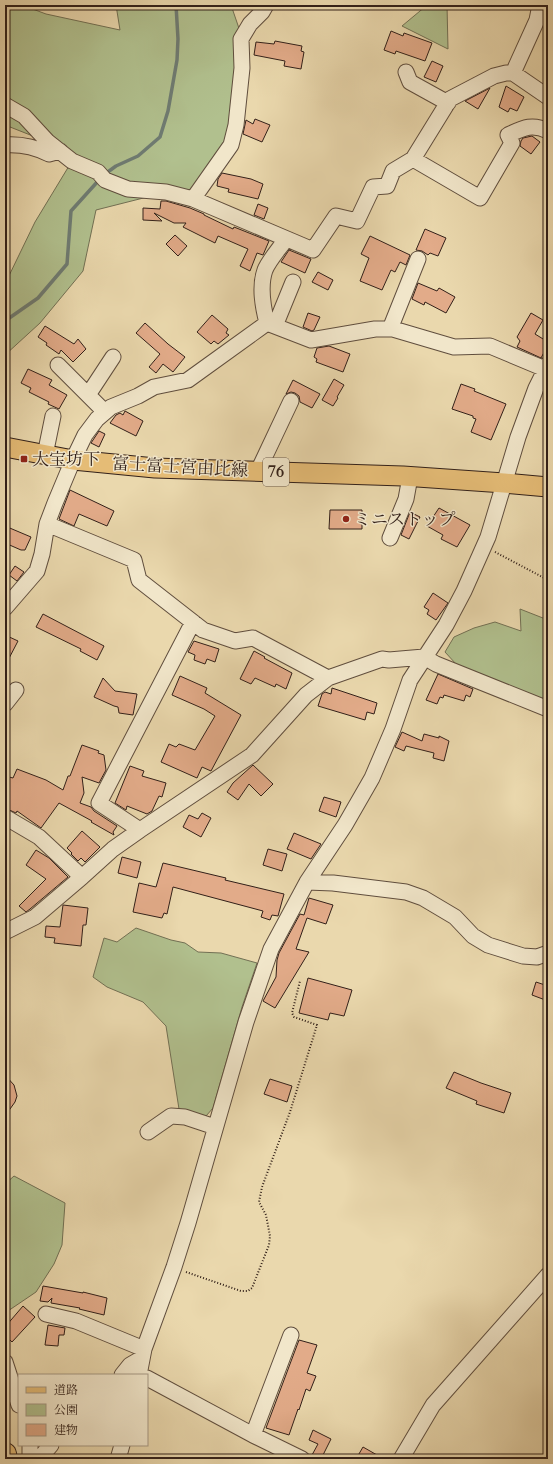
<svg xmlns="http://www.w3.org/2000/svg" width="553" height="1464" font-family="Cardo,'Noto Serif JP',serif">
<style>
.green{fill:#b1c08e;stroke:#727054}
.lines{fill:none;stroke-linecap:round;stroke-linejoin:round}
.stream{stroke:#6f7c73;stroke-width:3.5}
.building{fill:#e2ab89;stroke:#322019}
.minor-casing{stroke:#604e3e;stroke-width:17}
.major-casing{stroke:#322019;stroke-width:21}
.highway-casing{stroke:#322019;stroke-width:24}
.path{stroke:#322019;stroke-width:2;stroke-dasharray:1 2;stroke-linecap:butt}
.minor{stroke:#f1e6ca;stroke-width:15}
.major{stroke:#e5bc76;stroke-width:19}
.highway{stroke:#e5bc76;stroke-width:22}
.poi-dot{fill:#8f2418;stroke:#f1e6ca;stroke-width:1.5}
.labels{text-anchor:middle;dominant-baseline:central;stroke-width:3;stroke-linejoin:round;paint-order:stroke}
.shield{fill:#f1e6ca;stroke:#6b5b4e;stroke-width:1}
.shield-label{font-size:16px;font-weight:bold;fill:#322019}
.poi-label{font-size:17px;fill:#322019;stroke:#f1e6ca;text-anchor:start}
.street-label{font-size:17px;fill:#322019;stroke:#f1e6ca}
</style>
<rect width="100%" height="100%" fill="#ead8ad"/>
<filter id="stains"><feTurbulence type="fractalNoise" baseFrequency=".005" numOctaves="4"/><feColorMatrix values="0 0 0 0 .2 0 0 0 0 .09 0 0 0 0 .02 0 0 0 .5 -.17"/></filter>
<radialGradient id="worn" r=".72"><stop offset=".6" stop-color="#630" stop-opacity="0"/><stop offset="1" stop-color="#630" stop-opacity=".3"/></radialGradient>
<path class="green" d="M5 5H22L46 14 120 30 116 5H231L243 40 233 138 194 195 171 191 96 210 83 271 40 323 5 355V284L35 222 72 161 48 142 5 125Z
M426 5H447L448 49 402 26 426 6Z
M520 609 548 620V700L546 702 456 664 445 652 454 637 474 628 495 622 521 631Z
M136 928 171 940 185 943 198 952 221 953 257 963 242 1007 213 1108 206 1116 179 1109 166 1026 143 1002 107 987 93 977 104 938 117 942Z
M14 1176 65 1203 62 1245 54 1264 36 1292 5 1313V1184Z"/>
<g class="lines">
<path class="stream" d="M105 174 116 166 138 156 160 137 168 111 177 60 178 39 176 5
M5 321 38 298 67 264 71 211 99 180"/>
</g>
<path class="building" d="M391 31 403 36 404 33 432 43 425 61 396 51 395 54 384 50Z
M275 41 302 46 301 51 304 52 301 69 284 66 285 61 254 55 256 42 274 44Z
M432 61 443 66 436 82 424 77Z
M506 86 524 97 517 111 510 108 508 112 499 107Z
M490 88 478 109 465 101Z
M255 119 270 125 262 142 243 134 246 120 253 124Z
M532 136 540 142 531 154 520 146 521 141 523 138Z
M222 173 251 179 263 184 258 199 228 192 229 189 217 186 218 179Z
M161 201H166L190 208 204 214V215L233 229 234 227 269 241 263 255 257 253 250 271 240 266 248 249 218 236 215 243 183 227 186 223H174L154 213 162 221 143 220V208L160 209Z
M258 204 268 208 264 219 254 215Z
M425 229 446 238 438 256 430 253 428 255 422 251 416 250Z
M175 235 187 246 178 256 166 244Z
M370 236 410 255 406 265 400 262 395 272 391 270 382 290 360 281 369 258 361 254Z
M289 250 311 259 305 273 281 262Z
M318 272 333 280 328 290 312 282Z
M418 283 437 291 439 288 455 297 446 313 425 302 424 305 412 299Z
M308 313 320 317 314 330 312 331 303 327Z
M531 313 543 320 535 334 548 342V345L541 358 517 347 520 341 517 337Z
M212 315 228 329 226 333 229 335 218 344 214 341 211 344 197 332Z
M145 323 168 344 185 357 173 372 163 364 156 373 149 367 160 354 136 333Z
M45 326 74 344 78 339 86 349 73 362 61 350 59 354 46 345 47 343 38 337Z
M329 346 350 354 343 372 316 362 317 359 314 357 317 348Z
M28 369 52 380 49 385 67 395 59 409 48 404 49 402 29 392 31 388 21 383Z
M334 379 344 385 337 397 338 398 333 406 322 400Z
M293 380 320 394 312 408 300 402 299 396 295 393 291 392 286 394Z
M461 384 475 389 474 391 506 404 491 440 471 432 476 419 473 418V416L452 409Z
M125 411 143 421 136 436 110 423 116 415 120 413 123 415Z
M99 431 105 434 99 447 91 443Z
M70 490 114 511 107 526 79 514 74 526 59 519Z
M439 508 470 525 457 547 441 539 443 535 427 526Z
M330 510H362V529H329Z
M410 512 420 517 409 539 401 535Z
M5 526 31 537 25 550H21L5 543Z
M15 566 24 572 17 581 9 575Z
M433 593 448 603 436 620 427 614 429 610 424 607Z
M43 614 104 646 97 660 80 651 81 649 36 627Z
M5 635 18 641 5 666Z
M194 641 219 649 215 662 207 659 205 664 194 660 195 655 188 652Z
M254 651 265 657 264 658 292 673 286 689 276 684 275 687 255 678 251 684 240 679Z
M438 674 473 689 470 697 466 695 464 701 444 695 443 698 440 697 437 704 426 700Z
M180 676 207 688 205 693 241 715 211 771 202 767 197 778 161 762 169 744 176 747 179 744 195 750 215 716 204 709 172 695Z
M103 678 115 691 137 694 133 715 119 713 118 707 114 706 94 697Z
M332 688 377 703 374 714 367 712 365 720 318 706 322 694 325 692 331 694Z
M402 732 422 741 424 734 439 738V736L449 741 444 761 433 758 434 753 406 746 404 751 395 747Z
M82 745 99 751 98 753 104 755 106 770 99 783 82 777 84 793 80 803 91 807 94 811 117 826 113 832 114 835 91 822 92 821 59 803 41 828 17 811 16 813 5 808V776L13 778 17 769 46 780 63 790 68 776H70Z
M253 765 273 784 261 796 249 784 238 800 227 792 233 783Z
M130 766 144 771 142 776 166 783 162 797 159 796 152 811 147 814 127 806 126 810 115 803Z
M324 797 341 802 336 817 319 811Z
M202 813 211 818 201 837 183 827 189 815 198 819Z
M82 831 100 847 85 862 81 858 78 861 71 854 72 853 67 848Z
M294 833 321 844 311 859 287 849Z
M268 849 287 854 282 871 263 865Z
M36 850 49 858 68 877 30 909 26 912 19 906 46 879 26 865Z
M122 857 141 862 137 878 118 873Z
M163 863 226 878 225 880 284 894 278 916 272 915 270 920 261 917 263 911 173 887 167 914 164 913 162 918 133 912 139 883 156 887Z
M309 898 333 905 326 924 307 918 296 949 309 952 275 1008 263 1001 276 977 277 960 279 953 300 914 304 915Z
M63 905 88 908 86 925H83L81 946 54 943 55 938 45 937 46 926 60 927Z
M308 978 352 990 344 1016 330 1013 328 1020 299 1013Z
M536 982 548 986V1001L532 995Z
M454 1072 481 1083 511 1093 504 1113 476 1104 477 1101 446 1088Z
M5 1075 14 1085 17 1096 15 1102 5 1116Z
M270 1079 292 1086 287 1102 264 1094Z
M43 1286 83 1293V1292L107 1298 104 1315 79 1309 80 1308 51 1303 52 1298 48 1302 40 1301Z
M23 1306 35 1317 12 1342 5 1335V1327Z
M48 1325 65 1328 64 1335H59L58 1346 45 1345Z
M299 1340 317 1345 307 1373 316 1376 310 1391 306 1389 299 1410 298 1409 289 1435 266 1428Z
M313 1430 331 1439 321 1459 312 1455 318 1444 309 1440Z
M363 1447 384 1459H356Z"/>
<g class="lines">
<g class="minor-casing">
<path id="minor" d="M406 72 410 82 448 103
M513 73 537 20 540 5
M5 105 24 116 48 142 72 161 98 172 105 180 128 189 166 192 193 199 313 250 336 216 357 221 373 187 387 186 393 171 413 159 450 99 494 76 506 73H513L548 97
M5 145C20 144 35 147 49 154L60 151
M413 159 480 198 512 143 508 135C523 128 532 123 548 131
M193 199 231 145 236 125 242 68 241 39 250 24 262 12 266 5
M267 323 311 340 375 329H393L454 347 490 346 545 369
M267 323C263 307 259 287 265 270 269 260 280 248 286 239
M275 326 293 282
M390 329 418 259
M58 365 105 412
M88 395 113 357
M45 455 53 416
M258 471 291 401
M47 524 134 560 139 580 203 630 235 641 253 638 328 678
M390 538 406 499 410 477
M5 608 37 571 42 554 47 524 55 503 73 460 85 435 97 419 111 407 138 396 154 387 188 380 267 323
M5 704 16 690
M5 817 39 837 82 877
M140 830 99 803 193 622
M307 882 333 883 406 892 423 898 455 917 473 936 488 945 523 956 537 957 548 953
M5 932 35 917 82 877 113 849 140 830 252 755 306 695 328 678 382 659 389 660 424 657 436 664 548 709
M148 1132 171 1116 185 1117 215 1127
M46 1314 76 1321 144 1349
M5 1362 19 1405
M122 1375 130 1365 142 1358
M139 1375 144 1349 174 1267 188 1223 246 1022 271 949 307 882 345 825 372 778 393 729 410 680 446 625 464 591 488 537 518 437 536 388 548 364
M147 1378 253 1435 302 1459
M253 1435 291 1335
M30 1445V1459
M39 1459 51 1445
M118 1459 122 1445
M401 1459 433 1405 548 1275"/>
</g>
<g class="major-casing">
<path id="major" d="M5 447 73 460 155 468 403 476 504 483 548 487"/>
</g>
<g class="highway-casing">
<path id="highway" d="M5 1454 6 1459"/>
</g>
<path class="path" d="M495 552 548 580
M186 1272 241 1291H248L252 1288 269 1245 270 1236 266 1215 259 1202 262 1187 290 1112 317 1025 294 1017 292 1013 300 981"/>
<use href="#minor" class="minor"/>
<use href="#major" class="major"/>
<use href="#highway" class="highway"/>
</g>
<g class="poi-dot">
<rect x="20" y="455" width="8" height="8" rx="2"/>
<circle cx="346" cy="519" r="4"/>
</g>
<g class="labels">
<rect class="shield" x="263" y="458" width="26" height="28" rx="3"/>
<g class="shield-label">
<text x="276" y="472">76</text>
</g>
<g class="poi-label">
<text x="32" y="459">大宝坊下</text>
<text x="354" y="519">ミニストップ</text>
</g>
<g class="street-label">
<text transform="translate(180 467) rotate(3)">富士富士宮由比線</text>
</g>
</g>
<rect width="553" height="1464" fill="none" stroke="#ead8ad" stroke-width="20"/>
<rect x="6" y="6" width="541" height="1452" fill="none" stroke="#322019" stroke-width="2"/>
<rect x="10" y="10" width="533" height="1444" fill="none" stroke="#322019"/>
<rect x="18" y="1374" width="130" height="72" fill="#f1e6ca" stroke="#a59783"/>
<rect x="26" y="1387" width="20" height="6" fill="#e5bc76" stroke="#a59783"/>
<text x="54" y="1394" font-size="12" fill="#322019">道路</text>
<rect x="26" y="1404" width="20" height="12" fill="#b1c08e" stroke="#a59783"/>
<text x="54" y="1414" font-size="12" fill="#322019">公園</text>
<rect x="26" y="1424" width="20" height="12" fill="#e2ab89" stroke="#a59783"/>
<text x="54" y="1434" font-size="12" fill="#322019">建物</text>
<rect width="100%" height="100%" filter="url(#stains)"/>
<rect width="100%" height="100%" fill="url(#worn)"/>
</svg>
